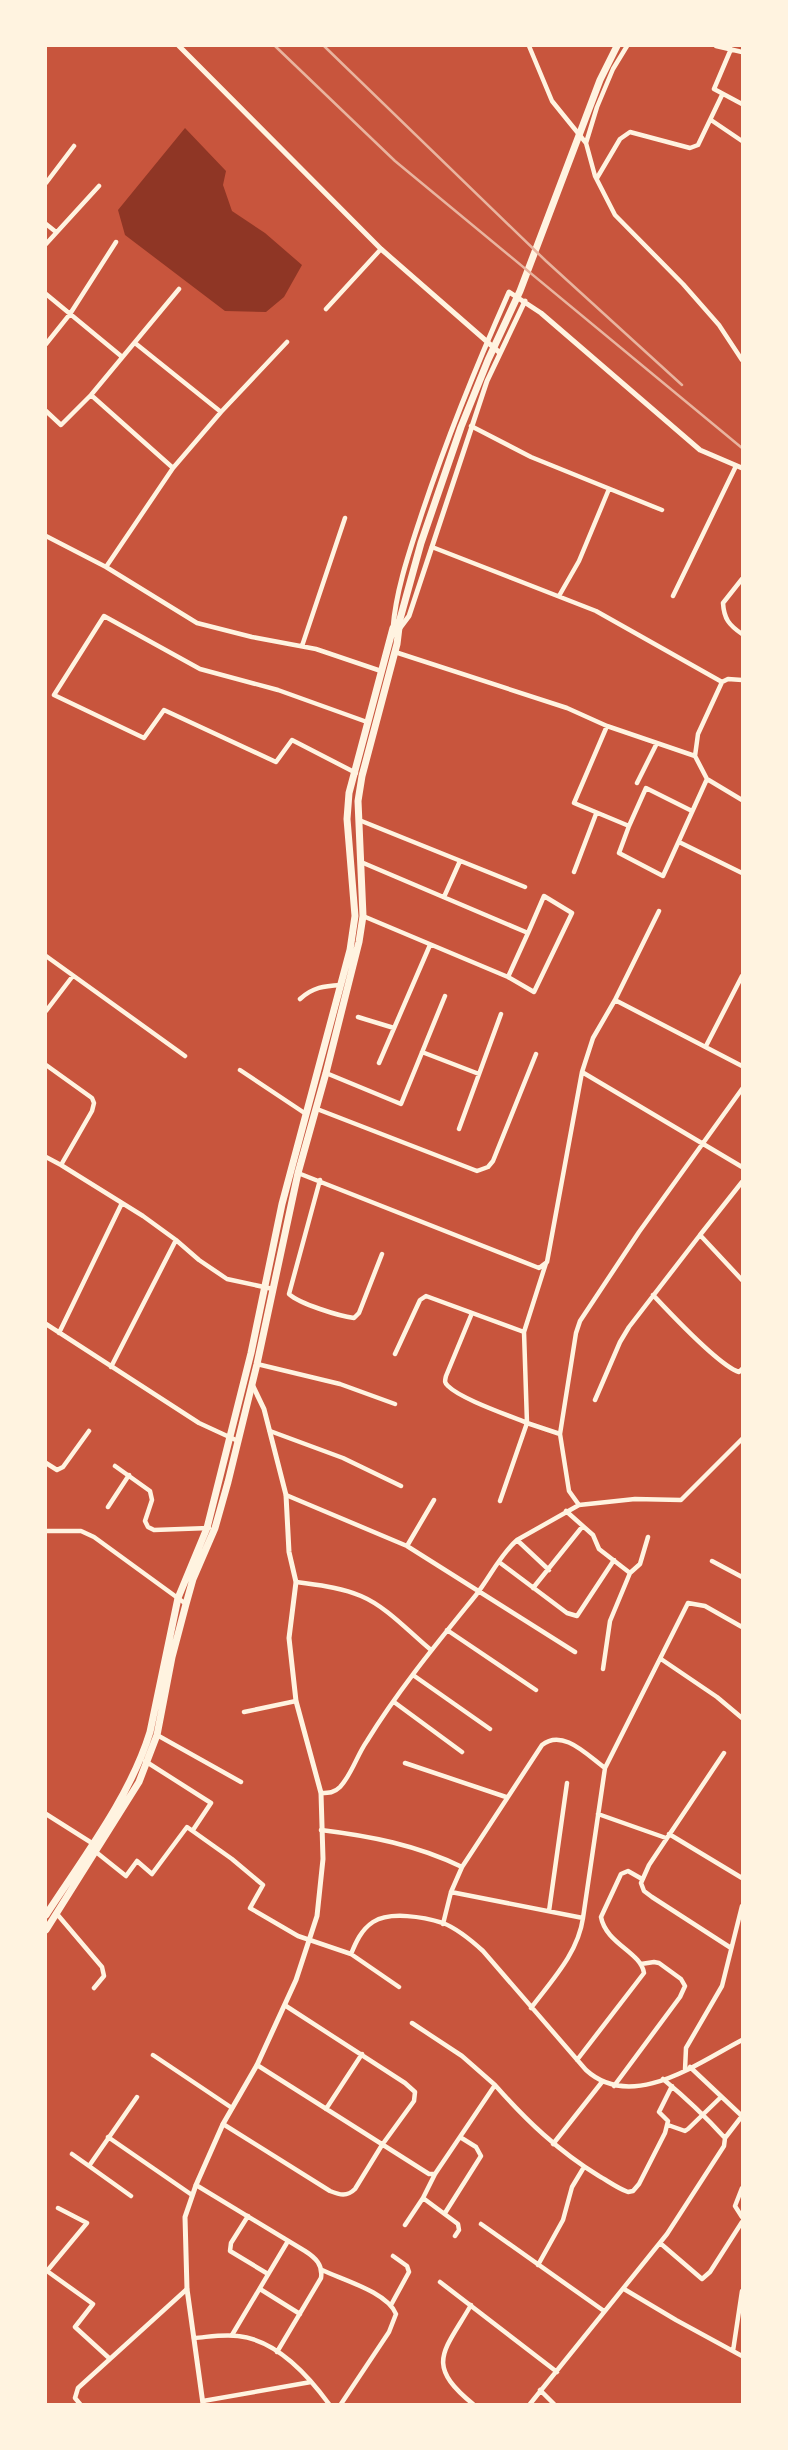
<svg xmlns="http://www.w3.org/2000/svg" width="788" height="2450" font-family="'Times New Roman',serif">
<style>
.water{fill:#8f3625}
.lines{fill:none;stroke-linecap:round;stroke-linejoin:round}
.minor{stroke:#fff3e0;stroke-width:4.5}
.tertiary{stroke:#fff3e0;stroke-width:5}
.primary{stroke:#fff3e0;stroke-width:7}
.rail{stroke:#e9b49f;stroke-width:2.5}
</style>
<rect width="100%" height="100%" fill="#c8553d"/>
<path class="water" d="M185 128 226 171 223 185 232 211 265 233 302 265 284 297 266 312 225 311 125 235 118 210Z"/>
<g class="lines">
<path class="minor" d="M529 46 552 101 586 143
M627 46 613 69 597 107 586 143 595 176 615 215 683 284 719 325 742 360
M716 46 742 52
M731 49 714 89 742 104
M711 120 742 141
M597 178 620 139 630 132 690 148 698 145 722 95
M46 183 74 146
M46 224 56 232
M46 244 99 186
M46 294 121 356
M326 309 381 249
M135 343 221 412
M46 344 70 314 116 242
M91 395 173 468 221 412 287 342
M46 411 61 425 91 395 179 289
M471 426 531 457 662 510
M46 536 106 567 197 623 252 637 316 649 381 671
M432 547 596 611 722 682
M106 567 173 468
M742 579 723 603C724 619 729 625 742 634
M559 596 579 561 609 489
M673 596 736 466
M302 646 345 518
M395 652 567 708 607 726 695 756 707 779 663 876 619 853 629 826 574 803 607 726
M695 756 698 734 722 682 728 679 742 680
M356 773 292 740 276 762 164 710 144 738 54 695 104 616 200 669 278 690 367 722
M707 779 742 800
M637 783 657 743
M359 820 525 887
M629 826 646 788 692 811
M679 842 742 873
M361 862 528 933 508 977 363 916
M574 872 596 814
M444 897 460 861
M46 956 185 1056
M508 977 534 992 572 913 544 896 528 933
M300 999C313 987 324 986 341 985
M615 1000 659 911
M46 1011 72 977
M358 1017 394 1028
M706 1046 742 976
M422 1052 479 1074
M379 1063 430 945
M46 1065 92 1098 94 1103 92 1111 61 1165 143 1216 176 1240 199 1260 227 1279 273 1289
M240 1070 306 1114
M582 1072 593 1038 615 1000 742 1066
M326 1073 401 1104 445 996
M317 1109 477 1171 488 1167 493 1161 536 1054
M459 1129 501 1014
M46 1157 61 1165
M298 1173 539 1268 547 1262 582 1072 742 1167
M320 1180 289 1294C300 1304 339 1316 354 1318L359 1313 382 1254
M742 1182 700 1235 742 1280
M546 1263 524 1332 527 1423 560 1434 569 1491 579 1505
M653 1295C669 1312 719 1366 739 1372L742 1369
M472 1313 446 1376C445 1381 444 1382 448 1386 461 1399 508 1415 527 1423L500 1501
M46 1324 199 1423 238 1441
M59 1333 122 1203
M395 1354 420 1300 426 1296 524 1332
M257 1364 340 1384 395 1404
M111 1367 176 1240
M595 1400 620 1342 629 1327 700 1235
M270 1431 343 1458 401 1486
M560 1434 576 1333 580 1321 639 1232 742 1089
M46 1463 57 1470 63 1467 89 1431
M115 1466 150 1491 152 1500 145 1521 148 1527 154 1530 209 1528
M286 1495 407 1546 575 1652
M108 1507 129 1475
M566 1511 593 1535 599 1549 630 1573 610 1621 603 1669
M46 1531H81L94 1537 186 1604
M517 1540 549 1570
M407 1546 434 1500
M712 1561 742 1577
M499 1562 567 1613 577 1616 614 1560
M630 1573 640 1564 648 1537
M296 1582C317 1585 340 1587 361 1596 387 1607 409 1632 431 1650
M533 1588 582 1527
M447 1630 536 1690
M661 1659 717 1697 742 1718
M413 1675 490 1729
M394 1702 462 1752
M244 1712 296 1701
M157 1735 241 1782
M724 1753 649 1865 641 1883 644 1891 652 1897 731 1948
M145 1761 211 1803 193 1830
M405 1763 506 1797
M321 1793C329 1793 334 1793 340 1787 352 1774 357 1755 367 1741 399 1689 438 1642 476 1595 490 1577 500 1555 517 1540L579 1505 635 1499 681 1500 742 1439
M46 1814 95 1845
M598 1814 666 1838
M321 1830C370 1836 417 1845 462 1867L451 1892 583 1918 605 1768 688 1603 705 1606 742 1627
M669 1834 742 1878
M96 1852 126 1876 137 1861 152 1874 187 1827 232 1859 263 1885 250 1908 298 1936 351 1954 399 1987
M462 1867 542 1745C563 1728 588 1756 605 1768
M549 1911 567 1783
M57 1914 102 1967 104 1976 94 1988
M443 1924 451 1892
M351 1954C356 1942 361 1930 373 1922 390 1911 424 1917 443 1923 458 1929 471 1940 483 1951L586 2070C632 2112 698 2063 742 2040
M531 2008C552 1980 578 1953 583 1918
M412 2023 462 2056 495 2085
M153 2055 232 2108
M577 2060 644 1973C641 1952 606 1944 601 1917L621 1874 628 1871 642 1879
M257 2065 429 2174H435L437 2171 495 2085C526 2120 558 2151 599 2176 608 2181 617 2188 628 2192L633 2191 639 2184 665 2133 668 2121 659 2112 672 2086
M690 2067 742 2116
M685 2070 686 2048 722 1986 742 1906
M614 2086 680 1997 685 1986 681 1979 659 1963 654 1962 641 1964
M326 2109 362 2054
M223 2124 330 2191C340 2195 347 2197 355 2189L382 2145 414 2101 415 2092 405 2083 286 2006
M668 2125 685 2131 688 2129 721 2097
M108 2137 192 2195
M725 2138 742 2116
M553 2144 602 2082
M72 2154 89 2166
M435 2174 423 2198 458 2224 459 2230 455 2236
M196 2185 305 2251C316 2258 323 2265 321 2278L277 2352
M742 2188 735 2206 742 2217
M131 2196 89 2166 137 2097
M58 2208 87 2223 47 2271 93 2304 75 2327 109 2358
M445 2213 481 2156 476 2147 460 2137
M248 2216 231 2243 230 2251 268 2274
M481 2224 604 2311
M405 2225 423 2198
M660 2243 702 2279 710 2272 742 2222
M538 2265 563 2220 572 2187 584 2167
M322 2270C343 2280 387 2292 396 2314L389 2332 341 2404
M440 2282 557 2372
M260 2289 300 2314
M624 2289 676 2320 742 2356
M391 2305 409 2272 407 2266 393 2256
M471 2305C444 2352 424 2364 473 2404
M232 2335 288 2241
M194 2338C208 2337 223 2334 238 2336 276 2340 308 2375 329 2404
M733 2351 742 2291
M540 2390 554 2404
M203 2401 311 2382
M80 2404 75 2398 78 2388 187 2289
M530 2404 667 2234 724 2146 725 2138C706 2117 686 2098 663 2079"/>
<path class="tertiary" d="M179 46 381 249 500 353
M393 628C396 589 410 550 422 513 447 438 477 364 509 292L541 313 700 450 742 468
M400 628 409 616 487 381 525 301
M203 2404 187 2289 185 2217 196 2185 223 2124 257 2065 296 1980 317 1916 323 1859 321 1793 296 1701 289 1638 296 1582 289 1552 286 1495 264 1409 252 1384"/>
<path class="primary" d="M46 1915C83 1858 130 1797 150 1732L178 1598 207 1528 251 1353 282 1204 350 950 355 916 347 819 349 793 393 628 400 620
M46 1930 139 1782 157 1735 172 1657 186 1604 193 1579 215 1528 228 1482 257 1364 298 1173 326 1073 359 942 363 916 358 801 362 776 397 644 400 619 421 543 461 427 488 360 520 291 600 80 617 46"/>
<path class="rail" d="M275 46 395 161 742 448
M324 46 546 261 682 385"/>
</g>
<rect width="788" height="2450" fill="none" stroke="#fff3e0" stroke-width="94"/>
</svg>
